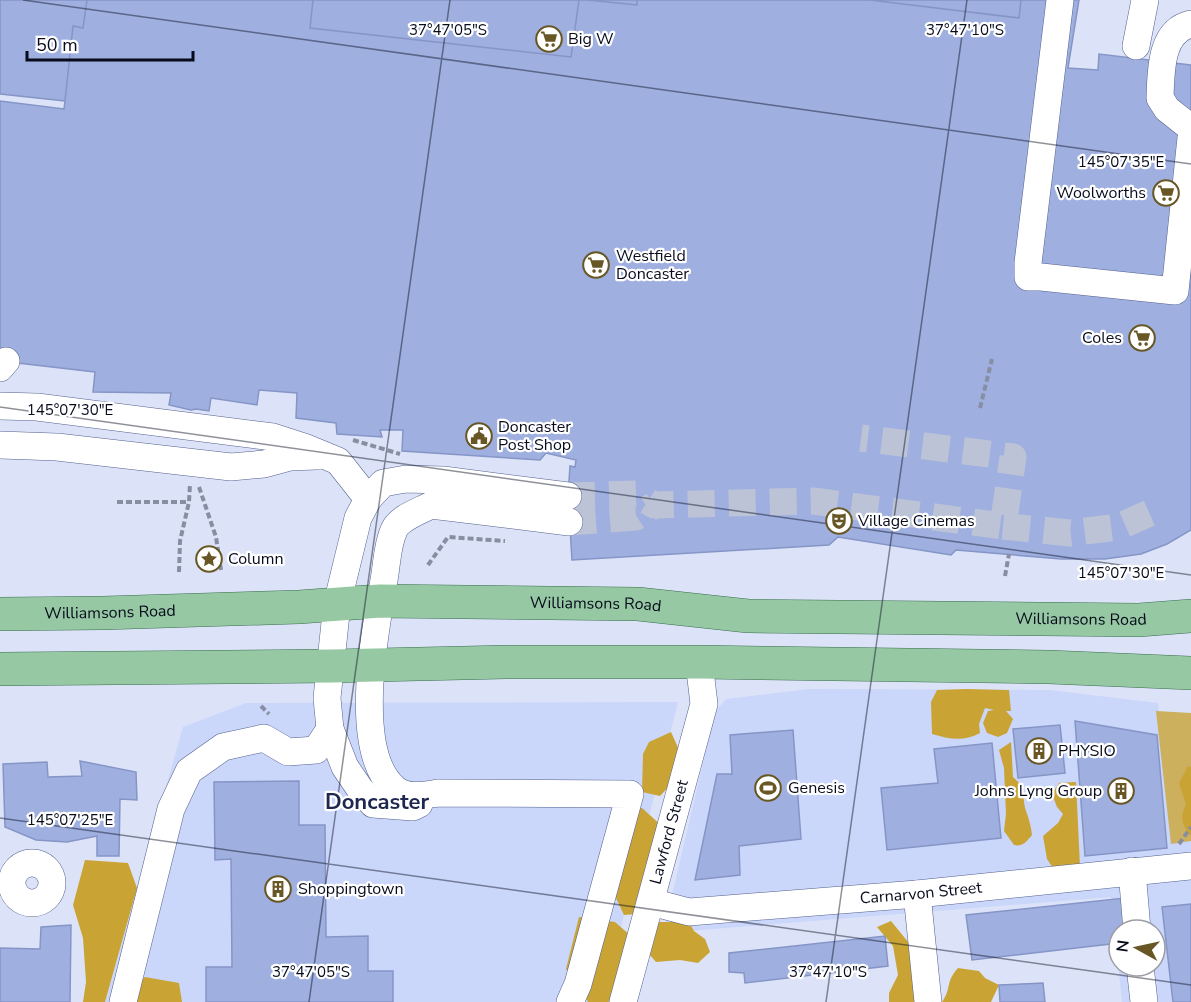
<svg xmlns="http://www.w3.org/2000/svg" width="1191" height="1002" font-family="'Nunito Sans',sans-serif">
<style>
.built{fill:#cad6fa;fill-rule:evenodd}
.green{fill:#cdb05d}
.forest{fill:#c9a434}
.building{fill:#9eafe0;stroke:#8595c6;stroke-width:1.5}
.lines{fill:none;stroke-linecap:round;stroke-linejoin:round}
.minor-tunnel{stroke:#bcc3d7;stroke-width:27;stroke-dasharray:27 14;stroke-linecap:butt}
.minor-casing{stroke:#53618e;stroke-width:28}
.major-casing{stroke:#386e4d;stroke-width:34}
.path{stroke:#888ea1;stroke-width:4;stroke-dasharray:6 3;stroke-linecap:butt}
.minor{stroke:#fff;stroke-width:27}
.major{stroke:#97c8a4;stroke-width:33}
.ticks{fill:none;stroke:#070b1c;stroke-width:1.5;stroke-opacity:0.45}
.labels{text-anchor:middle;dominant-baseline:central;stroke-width:4.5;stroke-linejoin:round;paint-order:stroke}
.poi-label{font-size:16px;fill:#070b1c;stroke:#fff;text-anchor:start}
.street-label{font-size:16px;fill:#070b1c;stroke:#fff}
.district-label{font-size:22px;font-weight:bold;fill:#1d274f;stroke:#fff}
.ticks-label{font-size:15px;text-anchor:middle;fill:#070b1c;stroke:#fff;stroke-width:4.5;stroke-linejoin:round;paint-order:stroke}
</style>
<rect width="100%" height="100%" fill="#dce3f8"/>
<path class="built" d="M809 689 1050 690 1158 703 1160 725 1191 841V1002H1122L1111 897 663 933 715 712 726 699ZM1119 930H1155V966H1119Z
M678 702 602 1002H105L183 727 246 703Z"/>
<path class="green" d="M1156 711 1191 713V841L1171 844Z"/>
<path class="forest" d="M966 689 1009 690 1011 711H1006L1013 719 1007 733 998 737 987 733 983 723 988 711 994 710 985 708 979 724 980 733C963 742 949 739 932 734L931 702 937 690Z
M671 732 680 752 679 776 660 796 642 792 643 754 649 742Z
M1011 742 1013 777C1028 790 1021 795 1026 811 1029 819 1031 826 1032 835 1027 841 1023 847 1014 845L1004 831 1006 814 1004 768 999 750Z
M1188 766 1191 767V836C1182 826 1179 817 1186 805L1179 783Z
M1076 782 1080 867 1055 871 1047 859 1043 836 1058 823 1063 814 1057 807 1052 794 1059 783Z
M642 808 662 826 636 914 624 915 615 896 633 811Z
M85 860 128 863 137 888 105 1002H83L86 982 83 938 73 905Z
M579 917 615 922 631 936 614 1000 608 1002H588L578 984 566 969Z
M891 921 917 953 926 1002H889V993L898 975 893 946 877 927Z
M658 922H689L694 931 705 939 710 952 698 963 680 960 656 962 648 953Z
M958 968 979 971 985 978 999 985 991 1002H942C952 988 945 982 958 968Z
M145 977 179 983 182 1002H113Z"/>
<path class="building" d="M0 0H87L83 28 73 26 65 101 0 94Z
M0 0H1079L1068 68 1098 70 1099 54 1191 65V530L1167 544 1141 554 1105 559H1061L956 550 951 555 838 537 829 545 572 560 568 496 570 466 575 467 576 460 546 453 540 460 402 451 403 430H380L382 437 337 434 336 423 296 418 297 393 259 390 257 405 211 398 209 411 196 409 191 410 169 405 171 393 93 392 95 372 0 361V101L64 109 65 101 0 94Z
M313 0H579L571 57 310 28Z
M587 0H637V5Z
M870 0H1021L1019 18Z
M1075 721 1157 735 1167 848 1085 856Z
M1060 725 1065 773 1018 778 1013 729Z
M793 730 801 839 739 846 740 875 695 880 717 774H732L730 735Z
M992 743 1001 838 887 850 881 788 938 783 934 749Z
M80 761 136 772 137 800 120 799 119 856H97V836L67 842 36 840 5 827 3 764 47 762 48 777 82 776Z
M299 781V825H325L326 937 368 936V971H393V1002H206V967H232L231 859 215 860 214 782Z
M1125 898 1128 930H1119V943L972 960 966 915Z
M1191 904V1002H1173L1162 907Z
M71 925 70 1002H0V948L40 949 41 927Z
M885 936 888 966 745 983 744 973 729 972V953Z
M1043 983 1045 1002H1000L999 985Z"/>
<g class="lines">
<path class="minor-tunnel" d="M568 496 637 494 654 505 813 501 1003 526 1013 457 861 438
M569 522 636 517 654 505
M1003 526 1070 533 1118 527 1152 512"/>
<g class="minor-casing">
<g id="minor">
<path d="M1060 0 1028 263V277H1041L1175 291 1191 138"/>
<path d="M1191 24C1160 31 1161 72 1160 98L1167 109 1191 128"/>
<path d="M1136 46 1145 0"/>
<path d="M0 368 6 361"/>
<path d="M0 406 37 407 273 437 304 447 338 461 368 499"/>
<path d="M0 445 57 447 231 467 264 464 290 457 316 456"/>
<path d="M569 522 431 505C420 511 399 518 394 530 387 545 387 564 384 580 375 630 351 752 395 789 407 799 424 795 439 793L630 794 578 984 570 1002"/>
<path d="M419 804 413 807 373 804 360 789 345 767 330 729 327 698 337 604 358 518 368 499 383 483 406 479 443 480 568 496"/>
<circle cx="32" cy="883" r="20"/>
<path d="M1132 871 1137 930"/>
<path d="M917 894 928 1002"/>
<path id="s1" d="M651 902 689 912 917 894 1191 866"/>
<path d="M1140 966 1144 1002"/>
<path d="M123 1002 171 809 189 771 223 747 264 738 288 752 316 750 330 729"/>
<path id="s2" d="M623 1002 704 704 699 662"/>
</g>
</g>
<g class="major-casing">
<g id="major">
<path id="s3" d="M0 614 103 613 299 607 380 601 638 604 748 616 1139 620 1191 616"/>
<path d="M0 669 332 666 506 662H699L1049 667 1191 673"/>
</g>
</g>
<path class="path" d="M980 408 992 359
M353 440 400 454
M199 487 216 537 221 570
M117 502H189
M428 565 448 537 505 541
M179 572 180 541 189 502 190 484
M1005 576 1009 554
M261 706 269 714
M1179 844 1191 827"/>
<use href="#minor" class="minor"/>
<use href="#major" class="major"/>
</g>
<path class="ticks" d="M23 0 1191 164M0 407 1191 575M0 818 1191 985M309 1002 450 0M826 1002 967 0"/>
<defs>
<g id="supermarket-ring" transform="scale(1.35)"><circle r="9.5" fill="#fff" stroke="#685724" stroke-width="1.5"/><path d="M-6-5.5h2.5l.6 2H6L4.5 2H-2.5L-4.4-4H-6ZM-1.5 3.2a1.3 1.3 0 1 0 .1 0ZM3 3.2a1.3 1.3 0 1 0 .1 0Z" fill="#685724"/></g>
<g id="civic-ring" transform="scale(1.35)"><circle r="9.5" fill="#fff" stroke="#685724" stroke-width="1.5"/><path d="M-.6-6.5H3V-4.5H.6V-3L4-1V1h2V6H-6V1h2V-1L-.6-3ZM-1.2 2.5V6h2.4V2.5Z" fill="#685724"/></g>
<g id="theatre-ring" transform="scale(1.35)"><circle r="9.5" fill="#fff" stroke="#685724" stroke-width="1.5"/><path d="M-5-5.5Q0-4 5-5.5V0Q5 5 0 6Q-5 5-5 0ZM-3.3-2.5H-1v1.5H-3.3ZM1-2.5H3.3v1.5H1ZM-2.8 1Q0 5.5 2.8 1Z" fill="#685724"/></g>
<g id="sight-ring" transform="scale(1.35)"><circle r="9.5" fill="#fff" stroke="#685724" stroke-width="1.5"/><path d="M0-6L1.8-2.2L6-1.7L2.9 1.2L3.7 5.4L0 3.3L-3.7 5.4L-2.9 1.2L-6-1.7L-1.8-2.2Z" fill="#685724"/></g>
<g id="building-ring" transform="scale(1.35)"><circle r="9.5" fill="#fff" stroke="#685724" stroke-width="1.5"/><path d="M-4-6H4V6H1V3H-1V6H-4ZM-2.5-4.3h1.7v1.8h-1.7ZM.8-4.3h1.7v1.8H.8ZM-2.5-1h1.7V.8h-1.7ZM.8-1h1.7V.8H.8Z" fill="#685724"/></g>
<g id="stadium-ring" transform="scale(1.35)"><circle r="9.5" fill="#fff" stroke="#685724" stroke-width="1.5"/><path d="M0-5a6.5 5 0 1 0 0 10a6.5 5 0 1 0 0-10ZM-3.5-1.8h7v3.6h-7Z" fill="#685724"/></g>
</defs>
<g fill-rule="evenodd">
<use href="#supermarket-ring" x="549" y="39"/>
<use href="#supermarket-ring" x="1166" y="193"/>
<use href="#supermarket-ring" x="596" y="265"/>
<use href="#supermarket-ring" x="1142" y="338"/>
<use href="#civic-ring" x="479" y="436"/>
<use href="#theatre-ring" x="839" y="521"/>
<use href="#sight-ring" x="209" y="559"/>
<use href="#building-ring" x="1039" y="751"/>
<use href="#stadium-ring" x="768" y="788"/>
<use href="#building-ring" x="1121" y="791"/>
<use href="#building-ring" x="278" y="889"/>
</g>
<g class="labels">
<g class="poi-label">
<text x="568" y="39">Big W</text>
<text x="1146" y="193" text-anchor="end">Woolworths</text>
<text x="616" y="256">Westfield<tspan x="616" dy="18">Doncaster</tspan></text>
<text x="1122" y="338" text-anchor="end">Coles</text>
<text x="498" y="427">Doncaster<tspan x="498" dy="18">Post Shop</tspan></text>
<text x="858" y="521">Village Cinemas</text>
<text x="228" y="559">Column</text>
<text x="1058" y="751">PHYSIO</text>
<text x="788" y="788">Genesis</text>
<text x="1102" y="791" text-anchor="end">Johns Lyng Group</text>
<text x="298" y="889">Shoppingtown</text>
</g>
<g class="street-label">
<text stroke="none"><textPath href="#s3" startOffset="596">Williamsons Road</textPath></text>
<text stroke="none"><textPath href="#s3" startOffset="110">Williamsons Road</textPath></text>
<text stroke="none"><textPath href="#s3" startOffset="1082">Williamsons Road</textPath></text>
<text stroke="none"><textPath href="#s2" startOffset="176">Lawford Street</textPath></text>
<text stroke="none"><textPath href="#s1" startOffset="272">Carnarvon Street</textPath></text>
</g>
<g class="district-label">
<text x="377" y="802">Doncaster</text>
</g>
</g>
<g class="ticks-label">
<text x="448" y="35">37°47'05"S</text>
<text x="965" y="35">37°47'10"S</text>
<text x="1121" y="167">145°07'35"E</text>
<text x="70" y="415">145°07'30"E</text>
<text x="1121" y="578">145°07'30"E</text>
<text x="70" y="825">145°07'25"E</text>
<text x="311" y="977">37°47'05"S</text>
<text x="828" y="977">37°47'10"S</text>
</g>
<g transform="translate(1137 948) rotate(278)"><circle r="28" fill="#ffffff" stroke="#9c9da4" stroke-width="1.5"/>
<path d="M0-4.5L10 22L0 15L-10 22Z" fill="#685724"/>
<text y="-9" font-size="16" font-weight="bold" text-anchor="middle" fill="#070b1c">N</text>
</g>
<path d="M27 51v9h166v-9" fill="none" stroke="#070b1c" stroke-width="3"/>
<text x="36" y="51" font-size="18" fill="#070b1c" stroke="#ffffff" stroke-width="4.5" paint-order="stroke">50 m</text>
</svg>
